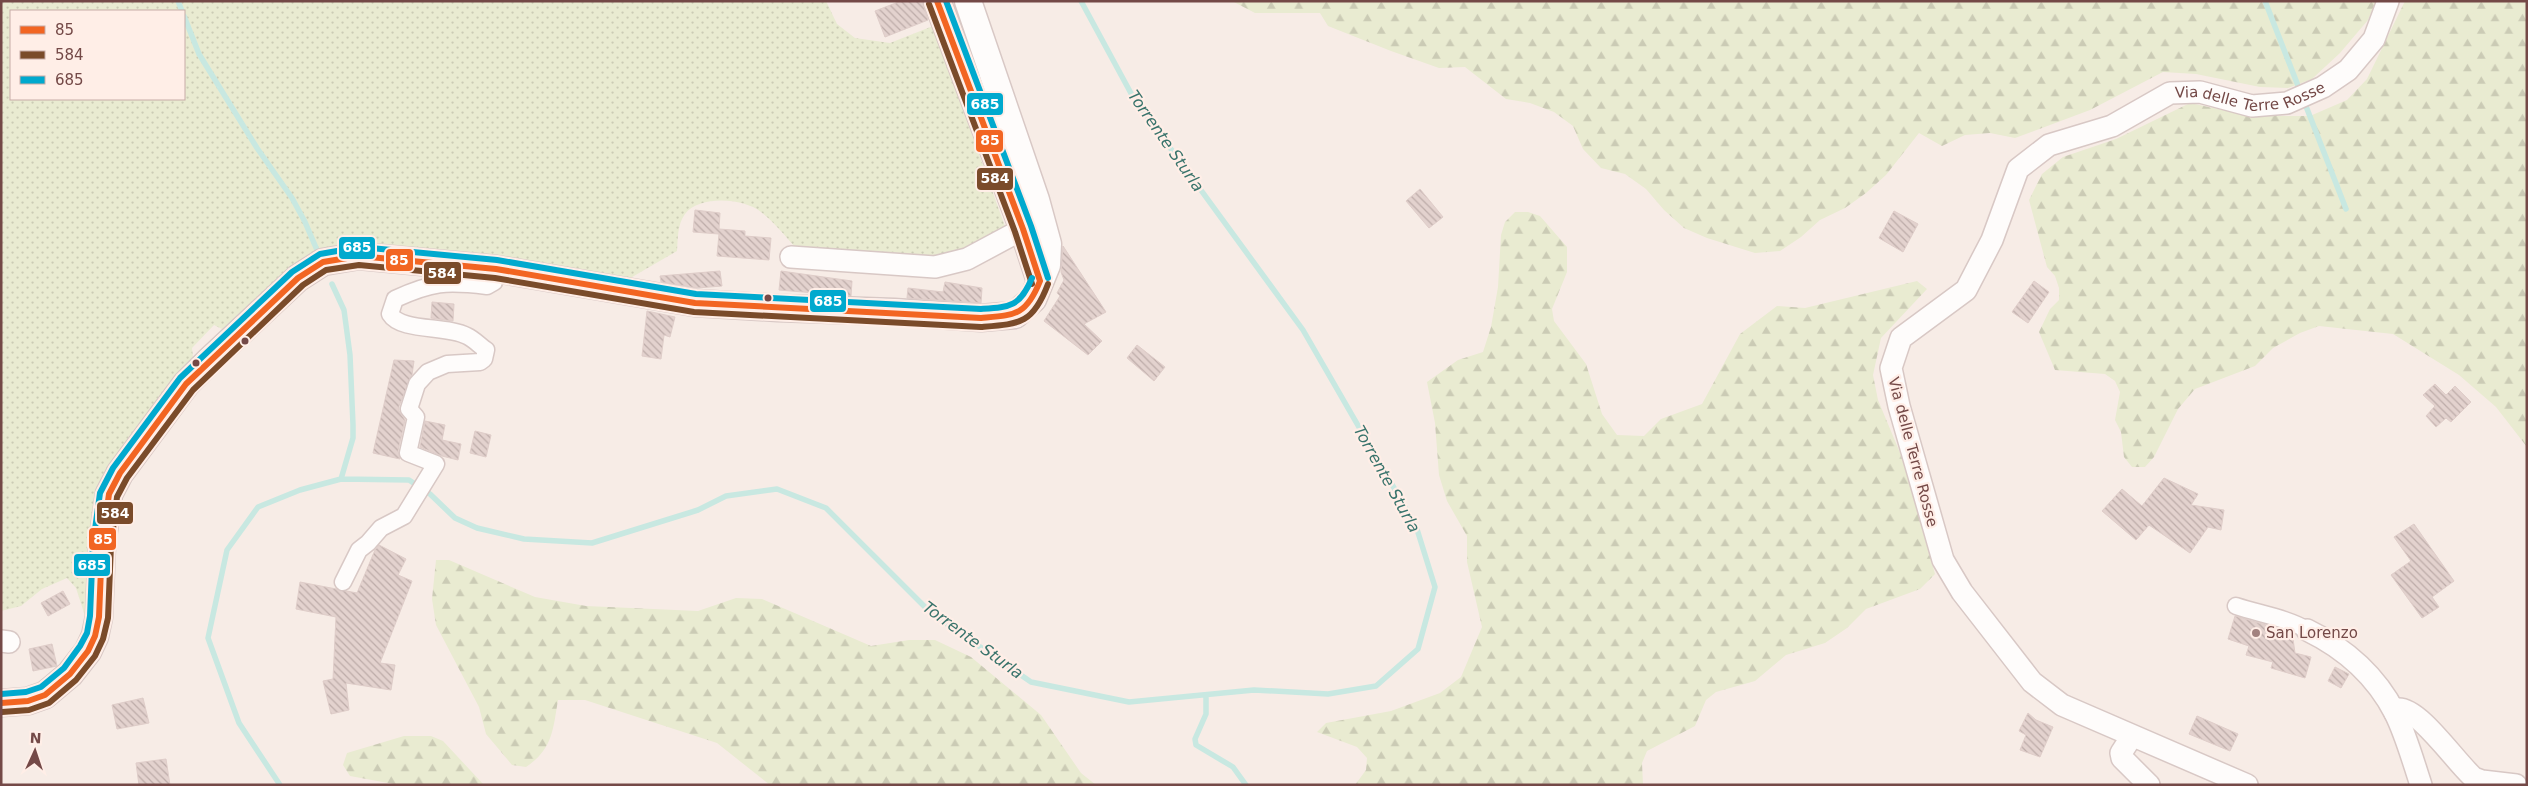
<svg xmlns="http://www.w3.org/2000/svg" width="2528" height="786" font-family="'DejaVu Sans',sans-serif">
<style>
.grass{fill:url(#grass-dots);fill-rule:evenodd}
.forest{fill:url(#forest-firs)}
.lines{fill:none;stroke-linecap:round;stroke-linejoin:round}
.stream{stroke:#c8e8e1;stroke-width:5.5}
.building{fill:url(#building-back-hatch);stroke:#dfcdc9}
.pedestrian-casing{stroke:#d8c8c5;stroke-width:19}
.minor-casing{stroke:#d8c8c5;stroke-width:24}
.tertiary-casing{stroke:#d8c8c5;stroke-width:29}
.pedestrian{stroke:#fefcfb;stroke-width:16}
.minor{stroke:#fefcfb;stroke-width:21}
.tertiary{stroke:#fefcfb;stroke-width:26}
.bus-1-casing{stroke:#ffeee7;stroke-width:10}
.bus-2-casing{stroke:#ffeee7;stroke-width:10}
.bus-3-casing{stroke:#ffeee7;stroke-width:10}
.bus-1{stroke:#f26522;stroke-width:6}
.bus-2{stroke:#7a4b2a;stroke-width:6}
.bus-3{stroke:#00a9ce;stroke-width:6}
.bus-dot{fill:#744947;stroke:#ffeee7;stroke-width:2}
.poi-dot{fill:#a2827f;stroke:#ffeee7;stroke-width:2}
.labels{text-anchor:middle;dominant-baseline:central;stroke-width:4.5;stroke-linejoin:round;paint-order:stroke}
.street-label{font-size:15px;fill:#744947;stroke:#ffeee7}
.poi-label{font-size:15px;fill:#744947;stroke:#ffeee7;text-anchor:start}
.water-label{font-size:16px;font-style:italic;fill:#38736b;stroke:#ffeee7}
.line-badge{stroke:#ffeee7;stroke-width:2}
.badge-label{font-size:14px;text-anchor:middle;font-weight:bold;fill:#fff}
</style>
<defs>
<pattern id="grass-dots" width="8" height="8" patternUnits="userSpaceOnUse" patternTransform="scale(1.25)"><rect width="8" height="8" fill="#e9ebd1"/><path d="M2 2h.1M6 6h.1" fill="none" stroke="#cbcbb5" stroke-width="1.8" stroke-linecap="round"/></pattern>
<pattern id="forest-firs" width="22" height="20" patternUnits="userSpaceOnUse" patternTransform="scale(1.25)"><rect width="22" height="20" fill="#e9ebd1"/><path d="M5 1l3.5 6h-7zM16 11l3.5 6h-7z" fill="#cbcbb5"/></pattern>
<pattern id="building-back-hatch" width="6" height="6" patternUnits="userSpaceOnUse" patternTransform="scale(1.25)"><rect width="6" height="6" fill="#e3d2ce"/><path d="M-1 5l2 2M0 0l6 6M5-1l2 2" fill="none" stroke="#bdaca9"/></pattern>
</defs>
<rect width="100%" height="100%" fill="#f7ece6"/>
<path class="grass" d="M1 1H826L837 24 855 38 890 43 933 26 1007 232 996 238 937 258 796 248C785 236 774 222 761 212 743 198 700 195 685 214 677 225 678 239 677 251L627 280 475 258 347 244 314 254 226 331 214 325 192 348 193 357 100 491 90 612 85 616 76 588 67 578 42 589 21 606 1 611ZM11 11H184V99H11Z"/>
<path class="forest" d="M1232 1H2376L2368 20 2340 53 2312 79 2288 88 2260 87 2196 74 2163 72 2090 110 2015 138 1990 133 1965 135 1942 146 1919 133 1886 175 1866 193 1845 208 1820 220 1801 237 1780 251 1755 253 1707 238 1684 228 1664 210 1646 189 1625 174 1601 168 1583 149 1573 126 1554 112 1530 103 1506 99 1465 67 1439 68 1391 51 1328 26 1320 13H1255Z
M2405 1H2527V447L2496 407 2459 375 2393 334 2319 326 2300 333 2273 348 2255 366 2195 389 2178 409 2154 457 2145 467H2132L2124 457 2121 432 2115 420 2120 392 2115 381 2105 374 2055 370 2039 332 2050 309 2059 300V288L2055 276 2047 267 2029 200 2042 174 2063 157 2116 139 2190 103 2250 116H2310L2347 100 2367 79Z
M1515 212H1528L1540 216 1567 247V272L1552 309 1554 321 1586 364 1602 414 1617 435 1644 436 1661 419 1702 404 1740 334 1777 306 1805 308 1917 281 1927 289 1881 338 1873 375 1878 400 1903 460 1935 574 1920 589 1866 609 1847 628 1825 643 1786 655 1755 681 1716 692 1706 700 1695 726 1647 751 1642 763 1643 785H1355L1366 770 1367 758 1357 747 1317 732 1326 723 1391 711 1440 693 1461 677 1482 627 1467 562V536L1447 501 1439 475 1435 423 1427 382 1458 360 1483 352 1491 327 1498 287 1501 235 1505 222Z
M436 560H449L535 597 586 606 698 611 736 598 762 599 871 646 909 640H935L971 657 1041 715 1081 773 1096 785H770L717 743 585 700H558C553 729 553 749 526 767L512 765 486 734 479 707 436 625 432 599Z
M404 736H431L443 741 484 785H399L350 776 343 765 347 753Z"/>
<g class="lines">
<path class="stream" d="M178 1 182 11
M2265 1 2346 209
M184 16 199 54 257 148 292 198 305 222 320 257
M332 284 344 310 350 355 353 425V438L341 479
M1206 695V714L1195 739 1196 745 1233 767 1246 785
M280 785 239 723 208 638 227 550 258 507 300 490 341 479 409 480 430 494 455 518 477 528 524 539 592 543 698 510 726 496 777 489 826 508 931 613 1031 682 1129 702 1254 690 1328 694 1376 686 1418 649 1435 587 1416 526 1303 330 1133 97 1081 1"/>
</g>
<path class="building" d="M901 1H922L928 20 885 37 875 11Z
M1420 189 1443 217 1429 228 1406 201Z
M695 210 720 213 719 229 745 231V236L771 238 769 260 717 256 719 234 693 232Z
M1894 211 1918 224 1903 252 1879 238Z
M1063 246 1106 312 1084 324 1102 341 1088 355 1044 321 1060 296 1057 293 1064 280 1061 272Z
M720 271 722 286 697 288 661 282 660 276Z
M781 271 852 281 851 296 779 290Z
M2034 281 2049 292 2028 323 2012 312Z
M945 282 982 288 981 303 907 298 908 288 943 292Z
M432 302 454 304 453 321 431 318Z
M647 311 675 317 670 337 664 335 661 359 642 356Z
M1137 345 1165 367 1154 381 1127 358Z
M394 360 414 361 412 375 399 406V411L405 420 398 451 400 459 373 453Z
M2435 384 2446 395 2455 386 2471 402 2451 422 2446 418 2436 427 2426 416 2435 406 2423 395Z
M425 421 445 425 442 440 461 444 458 460 442 456 420 447Z
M475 431 491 435 486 457 470 453Z
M2164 478 2198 494 2191 505 2224 510 2221 530 2208 527 2190 553 2149 525 2136 540 2102 511 2122 489 2142 506Z
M2414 524 2454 581 2432 597 2439 607 2422 618 2391 575 2411 561 2394 537Z
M379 545 406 559 398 575 412 581 380 663 395 665 391 690 346 683 349 710 331 714 323 681 333 679 336 617 296 609 300 582 357 593 375 550Z
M63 591 70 604 48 616 41 603Z
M2235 616 2276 628 2275 632 2289 635 2293 639 2295 653 2311 657 2305 678 2271 668 2273 662 2246 655 2249 646 2228 639Z
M52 644 57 666 33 671 29 649Z
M2335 667 2349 674 2341 688 2328 681Z
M143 698 149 723 117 729 112 705Z
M2028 713 2036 720 2053 727 2040 757 2020 750 2026 735 2019 731Z
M2197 716 2238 734 2230 751 2189 734Z
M166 759 170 785H139L136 763Z"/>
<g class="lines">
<g class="pedestrian-casing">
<path id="pedestrian" d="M343 582 359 550 368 543 381 528 404 516 436 464 408 453 416 417 409 409 417 384 428 372 447 364 480 362 484 359 486 350C480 346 474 339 467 336 447 325 401 332 390 314L395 299C432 282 446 281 487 286L494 282 496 269
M2236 606C2260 614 2287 618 2307 630"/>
</g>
<g class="minor-casing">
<g id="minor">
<path d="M791 257 935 267 967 259 1023 229"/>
<path d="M2307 630C2344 648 2376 676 2395 713 2406 735 2413 761 2421 785"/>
<path d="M1 641 9 642"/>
<path d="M2395 713 2398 709C2419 707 2457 764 2474 778L2482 781 2516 785"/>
<path d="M2132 736 2121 753 2122 758 2149 785"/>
<path id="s1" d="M2247 785 2062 705 2032 682 1962 592 1943 560 1899 406 1891 368 1901 338 1966 290 1992 240 2018 169 2049 145 2112 126 2170 93 2200 92 2252 106 2287 103 2323 87 2348 70 2374 39 2388 1"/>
</g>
</g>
<g class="tertiary-casing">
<path id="tertiary" d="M937 1 1023 229 1040 281
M1 703 28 701 45 695 70 674 88 651 95 636 99 617 102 544 109 494 120 473 186 384 210 360 298 278 323 262 359 256 496 269 695 303 778 308 894 312 981 318 1015 315 1033 299 1047 265 1048 244 1036 200 968 1"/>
</g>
<use href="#pedestrian" class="pedestrian"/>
<use href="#minor" class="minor"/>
<use href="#tertiary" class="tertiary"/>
<g class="bus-1-casing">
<path id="bus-1" d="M937 1 1023 229 1040 281
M1 703 28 701 45 695 70 674 88 651 95 636 99 617 102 544 109 494 120 473 186 384 298 278 323 262 359 256 496 269 695 303 981 318C1015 315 1026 316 1040 281"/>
</g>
<g class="bus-2-casing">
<path id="bus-2" d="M929 4 1015 232 1032 284
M2 712 29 710 49 703 76 680 95 656 103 639 108 618 111 545 117 497 127 478 193 390 303 285 326 270 359 265 495 278 694 312 981 327C1020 324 1033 324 1048 284"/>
</g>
<g class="bus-3-casing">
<path id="bus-3" d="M946 1 1031 226 1048 278
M1 694 26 692 41 687 64 668 80 646 87 633 90 616 93 544 100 493 113 468 180 378 292 272 320 254 360 247 497 260 696 294 981 309C1010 307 1020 307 1032 278"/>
</g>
<use href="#bus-1" class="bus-1"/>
<use href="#bus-2" class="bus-2"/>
<use href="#bus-3" class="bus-3"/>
</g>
<g class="bus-dot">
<circle cx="768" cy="298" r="4.5"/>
<circle cx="245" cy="341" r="4.5"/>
<circle cx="196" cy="363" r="4.5"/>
</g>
<circle class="poi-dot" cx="2256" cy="633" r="5"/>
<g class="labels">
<g class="street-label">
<text stroke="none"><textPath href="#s1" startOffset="1088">Via delle Terre Rosse</textPath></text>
<text transform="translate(1913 452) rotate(75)">Via delle Terre Rosse</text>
</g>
<g class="poi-label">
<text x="2266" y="633">San Lorenzo</text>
</g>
<g class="water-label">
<text transform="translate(1166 141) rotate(55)">Torrente Sturla</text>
<text transform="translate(1387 479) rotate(61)">Torrente Sturla</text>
<text transform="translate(973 640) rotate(36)">Torrente Sturla</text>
</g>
</g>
<g class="line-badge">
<rect x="966" y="92" width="38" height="24" rx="5" fill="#00a9ce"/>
<rect x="975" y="129" width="29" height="24" rx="5" fill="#f26522"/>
<rect x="976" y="167" width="38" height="24" rx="5" fill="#7a4b2a"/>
<rect x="338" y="236" width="38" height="24" rx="5" fill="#00a9ce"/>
<rect x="385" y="248" width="29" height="24" rx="5" fill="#f26522"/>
<rect x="423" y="261" width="39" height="24" rx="5" fill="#7a4b2a"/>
<rect x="809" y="289" width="38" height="24" rx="5" fill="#00a9ce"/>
<rect x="96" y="501" width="38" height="24" rx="5" fill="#7a4b2a"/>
<rect x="88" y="527" width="29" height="24" rx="5" fill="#f26522"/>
<rect x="73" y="553" width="38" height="24" rx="5" fill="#00a9ce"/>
</g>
<g class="badge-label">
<text x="985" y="109">685</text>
<text x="990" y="145">85</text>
<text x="995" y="183">584</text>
<text x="357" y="252">685</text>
<text x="399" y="265">85</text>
<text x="442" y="278">584</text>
<text x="828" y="306">685</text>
<text x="115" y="518">584</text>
<text x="103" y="544">85</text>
<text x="92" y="570">685</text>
</g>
<rect width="2528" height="786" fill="none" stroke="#744947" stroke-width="5"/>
<rect x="10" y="10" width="175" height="90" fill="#ffeee7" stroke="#c7aca7"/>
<rect x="20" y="26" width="25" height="8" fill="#f26522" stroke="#c7aca7"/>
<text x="55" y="35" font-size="15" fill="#744947">85</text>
<rect x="20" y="51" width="25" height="8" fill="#7a4b2a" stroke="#c7aca7"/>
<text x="55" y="60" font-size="15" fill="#744947">584</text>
<rect x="20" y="76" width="25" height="8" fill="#00a9ce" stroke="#c7aca7"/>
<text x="55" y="85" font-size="15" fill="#744947">685</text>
<g transform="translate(35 751) rotate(3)" stroke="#ffeee7" stroke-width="4" paint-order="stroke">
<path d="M0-4L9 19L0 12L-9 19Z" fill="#744947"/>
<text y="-8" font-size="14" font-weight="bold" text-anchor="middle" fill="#744947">N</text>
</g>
</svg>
